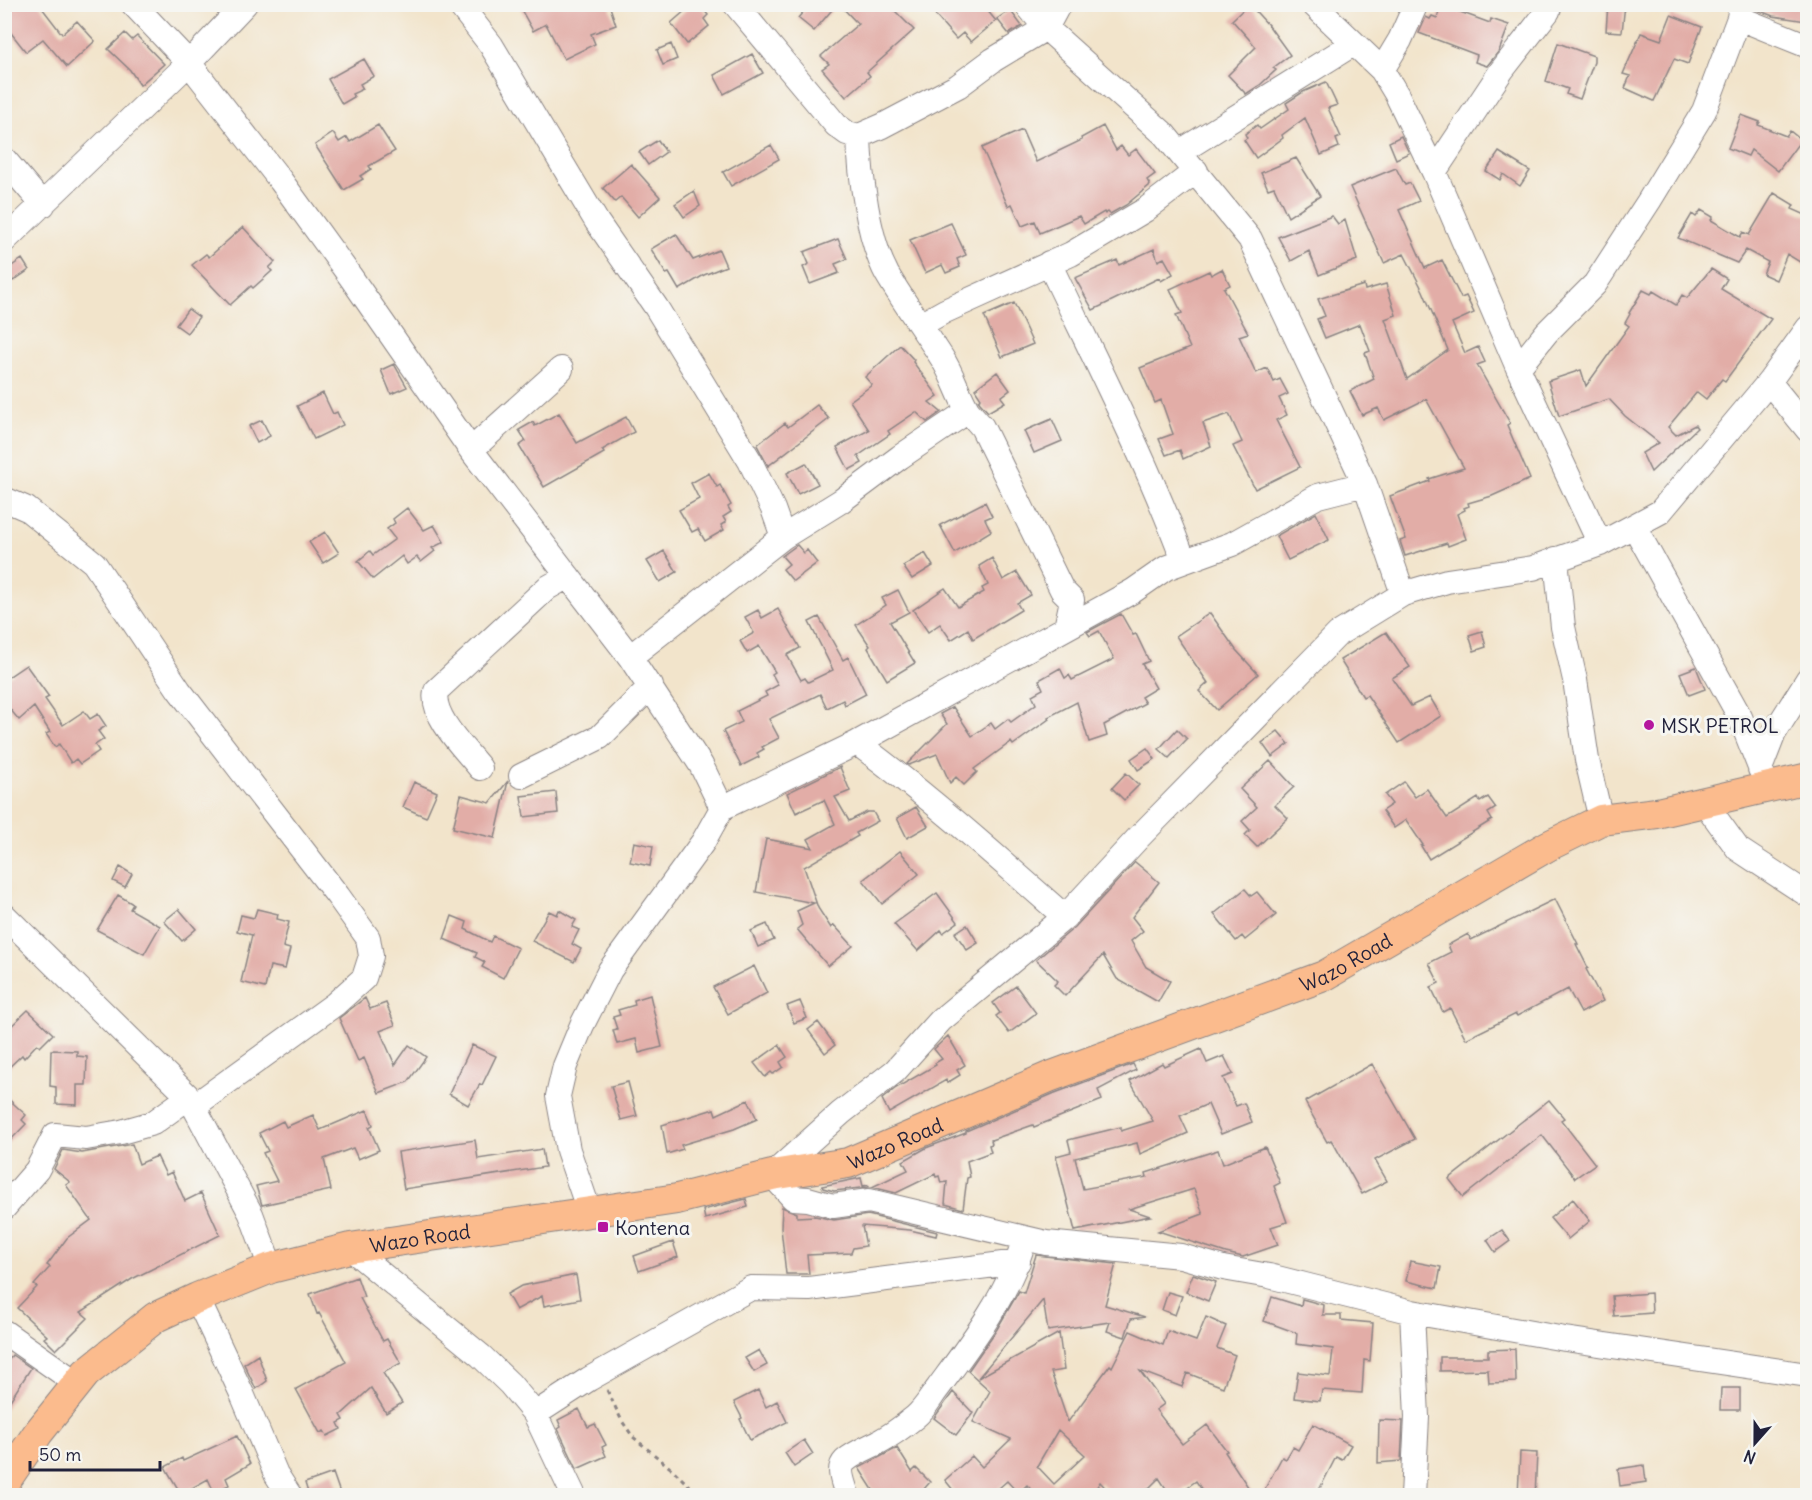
<svg xmlns="http://www.w3.org/2000/svg" width="1812" height="1500" font-family="Delius,sans-serif">
<style>
.building{fill:#e2ada7;fill-rule:evenodd}
.lines{fill:none;stroke-linecap:round;stroke-linejoin:round}
.minor-casing{stroke:#8a8383;stroke-width:26}
.major-casing{stroke:#8a8383;stroke-width:32}
.path{stroke:#8a8383;stroke-width:3;stroke-dasharray:4.5 4.5;stroke-linecap:butt}
.minor{stroke:#fff;stroke-width:24}
.major{stroke:#fbbb8d;stroke-width:30}
.poi-dot{fill:#b5179e;stroke:#f6f6f2;stroke-width:2}
.labels{text-anchor:middle;dominant-baseline:central;stroke-width:6;stroke-linejoin:round;paint-order:stroke}
.poi-label{font-size:20px;fill:#22223b;stroke:#f6f6f2;text-anchor:start}
.street-label{font-size:20px;fill:#22223b;stroke:#f6f6f2}
</style>
<rect width="100%" height="100%" fill="#f6f6f2"/>
<filter id="ink" filterUnits="userSpaceOnUse"><feTurbulence type="fractalNoise" baseFrequency=".0167" numOctaves="2"/><feDisplacementMap in="SourceGraphic" scale="12" xChannelSelector="R" yChannelSelector="G"/><feConvolveMatrix kernelMatrix="1 2 1 2 8 2 1 2 1" color-interpolation-filters="sRGB"/></filter>
<filter id="wash" filterUnits="userSpaceOnUse"><feTurbulence type="fractalNoise" baseFrequency=".008" numOctaves="4" result="noise"/><feDisplacementMap in="SourceGraphic" scale="24" xChannelSelector="R" yChannelSelector="G"/><feGaussianBlur stdDeviation="1.35" result="paint"/><feColorMatrix in="noise" values="0 0 0 0 0 0 0 0 0 0 0 0 0 0 0 0 0 1.4 0 .05"/><feComposite in="paint" operator="in"/></filter>
<g filter="url(#wash)">
<rect width="100%" height="100%" fill="#f2e4cb"/>
<g id="blocks">
<path class="building" d="M4 4H39L62 34 77 21 95 41 67 67 43 39 26 52 4 24Z
M518 4H609L616 25 591 34 595 44 564 59 546 24 533 31Z
M693 4H699L708 15 704 19 709 26 687 44 671 23Z
M810 4H837L814 31 798 18Z
M839 4H888L914 30 867 72 870 76 846 97 822 69 829 64 821 56 858 24Z
M947 4H982L996 21 971 42 963 33 956 39 935 15Z
M1249 4 1269 26 1290 55 1273 68 1276 70 1260 85 1246 94 1228 75 1256 47 1232 20Z
M1608 4H1625L1622 32 1606 31Z
M1755 4H1808L1806 21 1773 16 1755 9Z
M1441 5 1490 23 1491 19 1509 25 1499 51 1487 66 1475 62 1477 55 1419 33 1426 17 1430 19 1432 16 1437 18Z
M1010 10 1022 26 1009 34 997 19Z
M1671 15 1702 27 1688 64 1674 59 1654 101 1625 88 1630 76 1623 74 1641 33 1661 40Z
M125 33 132 40 137 36 164 64 140 85 130 70 108 49Z
M1558 43 1594 56V62L1580 99 1566 94 1568 89 1546 81Z
M671 44 677 59 663 65 657 50Z
M752 54 763 73 724 94 714 75Z
M364 59 374 76 360 84 363 89 352 94 354 97 342 104 328 79Z
M1326 82 1337 105 1328 108 1341 137 1336 139 1339 147 1321 155 1305 118 1282 135 1283 138 1256 158 1244 140 1247 138 1245 134 1257 125 1260 129 1289 109 1286 103 1303 92Z
M1741 115 1760 122 1758 125 1786 136 1790 131 1801 140 1778 171 1751 150 1748 156 1728 148Z
M378 125 395 151 369 166 371 169 360 176 363 179 344 190 315 145 333 133 339 142 347 137 350 142Z
M1103 126 1116 150 1121 146 1128 155 1136 149 1155 174 1147 180 1150 185 1126 205 1110 214 1108 212 1105 214 1104 212 1084 224 1079 216 1040 233 1035 221 1022 226 1012 204 1008 206 982 148 1022 130 1036 162 1082 140 1081 138Z
M1401 136 1409 153 1396 159 1389 142Z
M658 140 666 152 648 165 639 152Z
M771 145 779 159 731 186 723 172Z
M1499 152 1530 171 1520 186 1503 174 1500 180 1486 171Z
M1296 158 1320 196 1288 217 1274 187 1268 189 1261 173Z
M631 164 660 197 638 217 621 197 615 202 603 188Z
M1396 168 1405 185 1410 183 1419 201 1399 210 1425 268 1442 260 1461 298 1466 296 1474 313 1452 323 1465 353 1478 347 1485 362 1477 365 1510 423 1507 425 1530 479 1492 496 1468 503 1469 506 1464 508 1465 510 1457 514 1466 539 1448 546 1447 543 1405 556 1400 541 1406 539 1390 496 1430 481 1429 479 1464 468 1426 399 1384 420 1378 408 1362 415 1350 391 1374 379 1365 353 1370 351 1360 324 1325 338 1317 319 1325 316 1318 299 1364 285 1365 290 1386 284 1396 315 1385 319 1407 379 1448 350 1423 291 1404 254 1384 263 1350 187Z
M694 191 700 206 684 217 675 204Z
M1774 193 1794 205 1792 209 1808 216V267L1787 254 1776 280 1763 274 1768 262 1746 250 1737 263 1678 238 1692 214 1696 217 1701 210 1713 217 1711 220 1740 237 1743 232 1749 235Z
M1332 216 1338 224 1345 220 1357 260 1319 275 1309 251 1291 261 1278 237Z
M951 223 966 255 957 259 960 267 946 273 942 265 925 273 910 240Z
M243 227 275 262 269 268 272 271 253 288 251 286 230 305 192 265 206 254 209 257Z
M676 234 693 260 719 250 726 266 704 275 679 290 669 273 666 274 651 249Z
M838 239 847 259 835 264 839 273 810 284 803 267 809 264 804 252Z
M1154 249 1158 261 1164 258 1173 274 1161 281 1159 278 1093 310 1075 278 1117 260 1119 265Z
M22 259 29 270 13 281 6 270Z
M1222 269 1230 285 1224 288 1248 333 1239 336 1256 373 1267 368 1274 382 1280 379 1288 394 1279 398 1287 415 1276 420 1300 467 1255 489 1233 446 1242 442 1229 414 1203 423 1211 446 1183 459 1180 450 1166 455 1159 439 1173 434 1161 400 1155 403 1140 368 1190 348 1176 315 1182 313 1170 289 1209 271 1211 275Z
M1711 269 1727 279 1721 289 1771 319 1725 381 1722 379 1706 399 1697 392 1668 427 1676 435 1695 425 1697 428 1651 472 1642 453 1659 443 1625 416 1609 399 1559 416 1548 381 1581 370 1586 386 1629 326 1625 323 1630 314 1629 313 1643 290 1651 294 1653 291 1676 305 1682 295 1687 298Z
M1014 303 1033 344 1002 357 984 316Z
M188 309 199 317 187 333 176 325Z
M900 345 914 360 913 362 938 396 929 402 941 412 927 422 916 412 888 431 890 434 858 456 862 463 849 470 837 447 869 430 850 401 872 385 865 377Z
M394 364 407 387 391 394 381 370Z
M997 372 1010 390 1001 397 1005 402 988 412 980 403 978 400 981 398 975 389Z
M323 393 333 414 337 412 343 425 314 439 297 406Z
M817 405 829 419 768 466 757 445 785 423 788 427Z
M559 413 577 443 626 417 634 432 602 450 604 453 544 487 519 446 526 441 519 430 533 422 535 426Z
M1052 419 1062 441 1034 453 1024 431Z
M262 420 270 436 257 443 249 426Z
M806 463 818 484 798 494 787 473Z
M709 473 717 487 720 485 731 505 728 507 731 512 723 517 726 522 721 525 724 530 705 541 698 529 692 532 679 510 699 499 691 483Z
M985 502 992 516 985 519 991 531 955 553 940 525Z
M407 508 424 530 434 525 444 542 432 548 435 551 421 562 417 557 407 564 402 556 373 579 358 561 370 551 373 555 395 539 387 529 395 523 393 519Z
M1316 513 1329 540 1288 560 1276 536Z
M325 532 339 553 323 563 309 542Z
M797 545 804 553 807 550 817 563 793 581 783 569 789 564 782 556Z
M664 551 677 572 660 582 647 561Z
M925 553 933 566 912 579 903 566Z
M992 558 1003 580 1017 572 1031 595 1017 603 1021 610 973 639 968 629 951 640 940 624 928 632 913 610 945 588 958 607 984 592 982 588 988 585 979 566Z
M898 590 909 612 890 622 915 663 887 680 868 648 870 646 856 625 886 605 882 598Z
M778 609 800 648 787 655 801 680 805 678 808 682 833 670 809 622 819 617 843 660 848 657 866 694 845 705 843 700 827 708 820 694 769 719 779 738 762 747 764 749 757 753 759 757 741 766 723 731 742 722 737 711 767 696 765 692 778 685 772 674 775 672 759 646 747 653 740 641 754 633 745 617 758 610 762 618Z
M1210 613 1236 650 1258 674 1217 710 1199 691 1208 683 1176 636Z
M1121 614 1133 635 1136 634 1149 661 1142 664 1156 688 1141 697 1145 703 1104 725 1107 736 1089 742 1077 702 1048 717 1049 719 1013 745 1011 742 974 769 977 772 964 785 956 777 950 783 937 754 909 765 907 764 947 724 940 714 953 707 972 736 991 723 995 729 1008 719 1011 722 1036 704 1032 695 1043 689 1039 680 1060 668 1065 678 1069 675 1072 680 1114 659 1099 631 1090 636 1087 632Z
M1482 631 1486 647 1474 651 1469 635Z
M1386 632 1410 667 1392 678 1411 706 1430 697 1441 716 1399 743 1367 695 1363 697 1340 660Z
M26 665 49 697 45 699 63 725 84 711 90 719 98 714 106 726 98 731 104 739 95 745 99 751 80 764 76 759 71 763 59 744 55 747 46 734 50 732 34 707 19 720 4 702V680Z
M1696 667 1705 689 1689 695 1680 673Z
M1177 729 1187 739 1169 758 1159 749Z
M1278 731 1289 744 1272 757 1262 743Z
M1147 748 1155 759 1138 770 1131 759Z
M1270 761 1294 787 1275 805 1288 818 1257 847 1245 835 1250 830 1242 821 1257 807 1240 789Z
M840 767 850 791 835 797 849 821 867 812H873L878 821 856 833 858 836 804 867 818 908 831 928 834 925 853 946 828 966 797 929 802 925 797 911 814 903 756 892 766 839 813 848 808 839 835 824 824 800 796 813 787 793Z
M1126 773 1139 785 1124 800 1112 788Z
M508 781 495 838 453 828 461 795 490 803Z
M414 782 437 792 426 817 403 807Z
M1404 782 1415 797 1427 789 1447 818 1478 798 1480 802 1488 797 1496 808 1488 813 1492 820 1429 859 1421 846 1423 845 1406 820 1394 828 1382 811 1392 804 1385 795Z
M556 792 558 813 524 817 521 796Z
M916 807 928 826 907 838 897 818Z
M634 842 653 846 650 866 630 862Z
M900 851 919 874 882 904 863 880Z
M1135 862 1159 882 1132 917 1143 931 1131 941 1146 967 1170 981 1158 1002 1117 979 1103 955 1065 996 1054 985 1058 981 1036 960 1075 927Z
M120 867 132 874 125 887 113 881Z
M1245 889 1251 896 1257 892 1276 915 1245 940 1242 936 1236 941 1214 914Z
M937 893 958 922 943 933 941 930 918 951 894 924Z
M118 895 133 904 130 909 160 926 144 954 97 930Z
M1555 899 1578 944H1576L1588 968 1586 969 1603 1001 1581 1013 1568 989 1517 1016 1516 1014 1466 1039 1450 1008 1443 1012 1431 987 1439 983 1429 963 1451 952 1448 945 1468 934 1471 940Z
M179 909 196 929 182 941 164 921Z
M257 909 278 914 277 919 289 922 283 947 290 949 285 969 270 966 265 988 241 982 252 935 237 931 241 915 254 918Z
M559 910 576 920 572 927 579 930 572 944 581 949 574 962 532 941 549 911 557 915Z
M452 916 467 922 465 929 490 942 493 936 518 948 503 978 482 967 485 962 475 957 477 953 444 939Z
M767 924 774 940 758 947 751 931Z
M967 925 978 943 967 950 955 933Z
M754 966 767 993 728 1014 713 987Z
M1016 986 1036 1013 1009 1033 996 1016 1000 1013 993 1003Z
M650 995 662 1047 639 1053 636 1039 617 1044 613 1030 617 1029 613 1017 620 1015 618 1010 635 1005 634 1000Z
M365 998 370 1009 386 1003 395 1025 380 1031 395 1065 409 1045 426 1057 408 1082 379 1093 364 1058 358 1061 339 1018Z
M800 1001 807 1018 794 1023 787 1006Z
M28 1010 53 1034 40 1047 37 1044 24 1058 22 1055 4 1072V1033Z
M818 1022 835 1045 825 1053 808 1030Z
M948 1036 965 1065 957 1070 960 1075 947 1083 946 1080 889 1113 882 1099 896 1088 936 1065 935 1063 942 1059 934 1049Z
M472 1045 496 1056 482 1085 480 1084 468 1105 449 1094Z
M779 1045 787 1057 780 1062 783 1067 773 1074 771 1072 765 1077 754 1063Z
M1201 1049 1207 1063 1224 1056 1233 1074 1223 1078 1236 1106 1244 1103 1252 1122 1221 1134 1208 1104 1180 1116 1188 1133 1140 1154 1137 1143 1075 1158 1083 1189 1147 1177 1146 1173 1218 1150 1223 1164 1265 1147 1280 1183 1274 1186 1287 1222 1271 1227 1278 1245 1243 1257 1226 1253 1158 1231 1203 1214 1194 1189 1129 1209 1150 1216 1075 1231 1056 1156 1071 1152 1068 1140 1121 1127V1131L1153 1121 1130 1081 1162 1063 1164 1066Z
M51 1050 77 1051V1056L87 1057 86 1085H77V1105L56 1104V1087L50 1086Z
M1133 1064 1136 1070 1098 1090 1102 1100 1034 1127 1033 1125 991 1140 992 1144 989 1145 991 1152 967 1161 970 1177 967 1178 963 1209 945 1204 947 1182 941 1183 939 1176 936 1177 935 1174 896 1193 872 1187 908 1170 903 1161 926 1148 966 1133V1131L1055 1093Z
M1372 1064 1415 1139 1375 1160 1387 1181 1362 1194 1335 1146 1331 1140 1327 1142 1305 1102Z
M628 1082 637 1116 621 1120 611 1086Z
M4 1095 26 1115 22 1120 26 1124 4 1147Z
M748 1100 757 1119 734 1129 681 1145 683 1149 667 1154 662 1125 714 1109 716 1115Z
M1549 1100 1564 1118 1561 1120 1595 1164 1575 1178 1542 1135 1463 1197 1449 1179Z
M367 1110 373 1125 369 1127 379 1150 358 1159 353 1148 324 1159 331 1190 262 1205 256 1186 277 1181 263 1153 268 1151 259 1133 283 1121 286 1127 313 1115 320 1130Z
M475 1140 478 1159 542 1149 545 1167 404 1189 398 1152Z
M132 1144 139 1164 157 1156 166 1175 172 1172 185 1201 201 1193 220 1235 132 1279 81 1312 88 1318 56 1350 44 1338 47 1336 17 1308 37 1287 34 1285 50 1267 47 1265 67 1238 91 1220 66 1185 70 1182 54 1169 63 1150 82 1153Z
M861 1178 863 1186 868 1185 869 1187 834 1191 823 1188 822 1186Z
M746 1199 748 1207 705 1219 703 1210Z
M1573 1199 1590 1221 1568 1239 1550 1218Z
M782 1207 797 1213V1217L815 1216 834 1220 868 1215 937 1232 936 1236 910 1230 862 1226 866 1246 853 1248 851 1253 807 1255 809 1274H786L781 1228Z
M1502 1230 1510 1241 1495 1252 1487 1240Z
M673 1242 678 1257 639 1271 634 1256Z
M1036 1255 1116 1264 1105 1305 1145 1317 1131 1319 1125 1337 1107 1331 1110 1322 1048 1331 1043 1300 978 1378 1059 1333 1064 1370 1051 1372 1068 1422 1110 1365 1112 1367 1130 1331 1163 1345 1168 1331 1196 1341 1206 1317 1226 1326 1217 1348 1235 1355 1223 1387 1187 1373 1182 1387 1140 1371 1164 1404 1156 1410 1182 1444 1207 1425 1227 1451 1225 1452 1254 1496H1206L1196 1481 1175 1496H1171L1159 1478 1141 1496H1113L1100 1482 1091 1496H1037L1027 1485 1018 1493 1007 1481 990 1496H958L945 1480 972 1456 982 1467 1011 1439 973 1422 990 1391 968 1371 997 1329 1019 1291 1024 1293ZM1058 1430 1085 1455 1054 1484 1037 1466Z
M1410 1261 1441 1267 1437 1288 1406 1281Z
M1193 1274 1216 1282 1208 1301 1186 1292Z
M576 1275 580 1299 544 1306 542 1296 516 1310 507 1294 521 1286Z
M357 1277 364 1297 360 1298 383 1341 387 1339 401 1363 383 1373 402 1403 386 1413 371 1388 341 1415 344 1420 338 1423 341 1429 327 1436 324 1431 320 1433 296 1389 346 1362 319 1313 317 1314 310 1294Z
M1168 1292 1182 1296 1175 1315 1162 1310Z
M1651 1293 1652 1313 1614 1316 1612 1296Z
M1272 1297 1301 1306 1302 1299 1324 1305 1323 1315H1341V1320L1373 1323 1370 1361 1364 1360 1362 1393 1322 1390 1320 1401 1294 1398 1298 1372 1330 1376 1333 1349 1296 1344 1297 1333 1264 1321Z
M1515 1349 1516 1382 1489 1383 1488 1370 1440 1371V1357H1488V1350Z
M759 1350 767 1365 754 1372 745 1358Z
M12 1355 31 1368 4 1410V1367Z
M258 1355 267 1381 256 1389 244 1364Z
M1721 1388H1740V1410H1720Z
M758 1390 766 1407 777 1401 787 1422 750 1440 740 1419 742 1418 734 1402Z
M953 1392 973 1413 956 1435 934 1418Z
M579 1409 588 1427 595 1424 606 1445 602 1447 606 1456 577 1469 558 1429 561 1427 558 1420Z
M1379 1420 1403 1421 1401 1461 1378 1463Z
M1313 1424 1351 1445 1342 1460 1336 1457 1316 1496H1261L1282 1457 1286 1459 1293 1447 1298 1450Z
M237 1436 250 1464 226 1478 229 1485 214 1492 208 1479 181 1494 165 1467 182 1458 183 1461Z
M804 1440 813 1454 794 1467 785 1453Z
M897 1448 912 1472 916 1468 930 1482 918 1496H877L859 1468Z
M1520 1452 1537 1453 1535 1496H1518Z
M1644 1465 1646 1482 1620 1486 1618 1469Z
M333 1473 341 1496H309L305 1483Z"/>
</g>
</g>
<g filter="url(#ink)">
<use href="#blocks" fill-opacity="0" stroke="#8a8383" stroke-width="1.5"/>
<g class="lines">
<g class="minor-casing">
<path id="minor" d="M133 4 189 63 281 181 350 276 471 450 630 657 701 765 722 808 703 842 610 970 582 1025 565 1066 558 1096 568 1150 589 1211
M459 4 491 45 597 222 656 307 750 461 773 509 783 537
M735 4 836 125 847 133 859 136 882 126 958 86 993 60 1046 28 1059 4
M1026 4 1046 28 1164 134 1250 239 1365 484 1403 594
M1313 4 1382 70 1397 95 1434 172 1518 368 1600 544
M1739 18 1808 46
M1382 70 1400 40 1416 4
M859 136C860 175 868 239 887 274 904 303 924 330 942 358 953 375 958 394 968 411
M1180 152 1353 44
M4 159 43 205
M1434 172 1502 70 1548 11 1550 4
M4 241 189 63 245 4
M1049 263C1096 362 1146 459 1184 561
M920 325 945 311 1071 254 1145 210 1196 171
M1808 328 1769 382 1660 512 1600 544 1533 568 1447 581 1403 594 1338 634 1139 837 1065 917 941 1020 895 1071 841 1113 772 1175 793 1198 808 1199 833 1206 869 1201 1046 1243 1181 1256 1223 1268 1269 1276 1412 1312 1565 1339 1808 1375
M1518 368 1547 332 1595 284 1649 201 1704 111 1739 18 1741 4
M1769 382 1808 430
M471 450 561 369
M4 499 27 509 94 563 179 690 338 896 368 938 371 956 364 978 335 1004 194 1106
M1634 526 1740 717 1768 788
M1556 559 1563 627 1575 680 1587 760 1601 820
M630 657 783 537 841 501 900 457 968 411 982 427 1062 590 1072 600 1066 628
M857 743C930 797 997 857 1065 917
M480 768C466 750 430 716 436 691L547 588 568 576
M1760 769 1774 733 1808 679
M521 776 600 737 651 686
M1704 802 1738 849 1808 895
M722 808 857 743 1133 591 1166 568 1232 544 1318 496 1365 484
M4 915 189 1097 251 1214 271 1268
M4 1208 37 1170 55 1135 86 1138 121 1132 153 1123 189 1097
M350 1248 481 1356 510 1384 535 1414 574 1496
M197 1298 242 1394 276 1474 290 1496
M1412 1312 1417 1417 1413 1496
M4 1332 78 1384
M535 1414 589 1379 751 1288 809 1289 1018 1262
M847 1496C845 1485 836 1470 845 1461 854 1453 867 1448 877 1443 890 1436 904 1426 915 1417 925 1409 931 1397 938 1388 968 1347 1006 1298 1021 1250"/>
</g>
<g class="major-casing">
<g id="major">
<path id="s1" d="M4 1483 38 1433 86 1373 156 1317 197 1298 271 1268 350 1248 677 1199 772 1175 848 1163 1049 1077 1324 976 1548 846 1601 820 1657 813 1808 778"/>
</g>
</g>
<path class="path" d="M607 1390 622 1421 633 1437 674 1471 699 1496"/>
<use href="#minor" class="minor"/>
<use href="#major" class="major"/>
</g>
</g>
<g class="poi-dot">
<circle cx="1649" cy="725" r="6"/>
<rect x="597" y="1221" width="12" height="12" rx="3"/>
</g>
<g class="labels">
<g class="poi-label">
<text x="1661" y="725">MSK PETROL</text>
<text x="615" y="1227">Kontena</text>
</g>
<g class="street-label">
<text stroke="none"><textPath href="#s1" startOffset="1476">Wazo Road</textPath></text>
<text stroke="none"><textPath href="#s1" startOffset="990">Wazo Road</textPath></text>
<text stroke="none"><textPath href="#s1" startOffset="504">Wazo Road</textPath></text>
</g>
</g>
<rect width="1812" height="1500" fill="none" stroke="#f6f6f2" stroke-width="24"/>
<g transform="translate(1755 1443) rotate(201)" stroke="#f6f6f2" stroke-width="4.5" paint-order="stroke">
<path d="M0-4.5L10 22L0 15L-10 22Z" fill="#22223b"/>
<text y="-9" font-size="16" font-weight="bold" text-anchor="middle" fill="#22223b">N</text>
</g>
<path d="M30 1461v9h130v-9" fill="none" stroke="#22223b" stroke-width="3"/>
<text x="39" y="1461" font-size="18" fill="#22223b" stroke="#f6f6f2" stroke-width="4.5" paint-order="stroke">50 m</text>
</svg>
